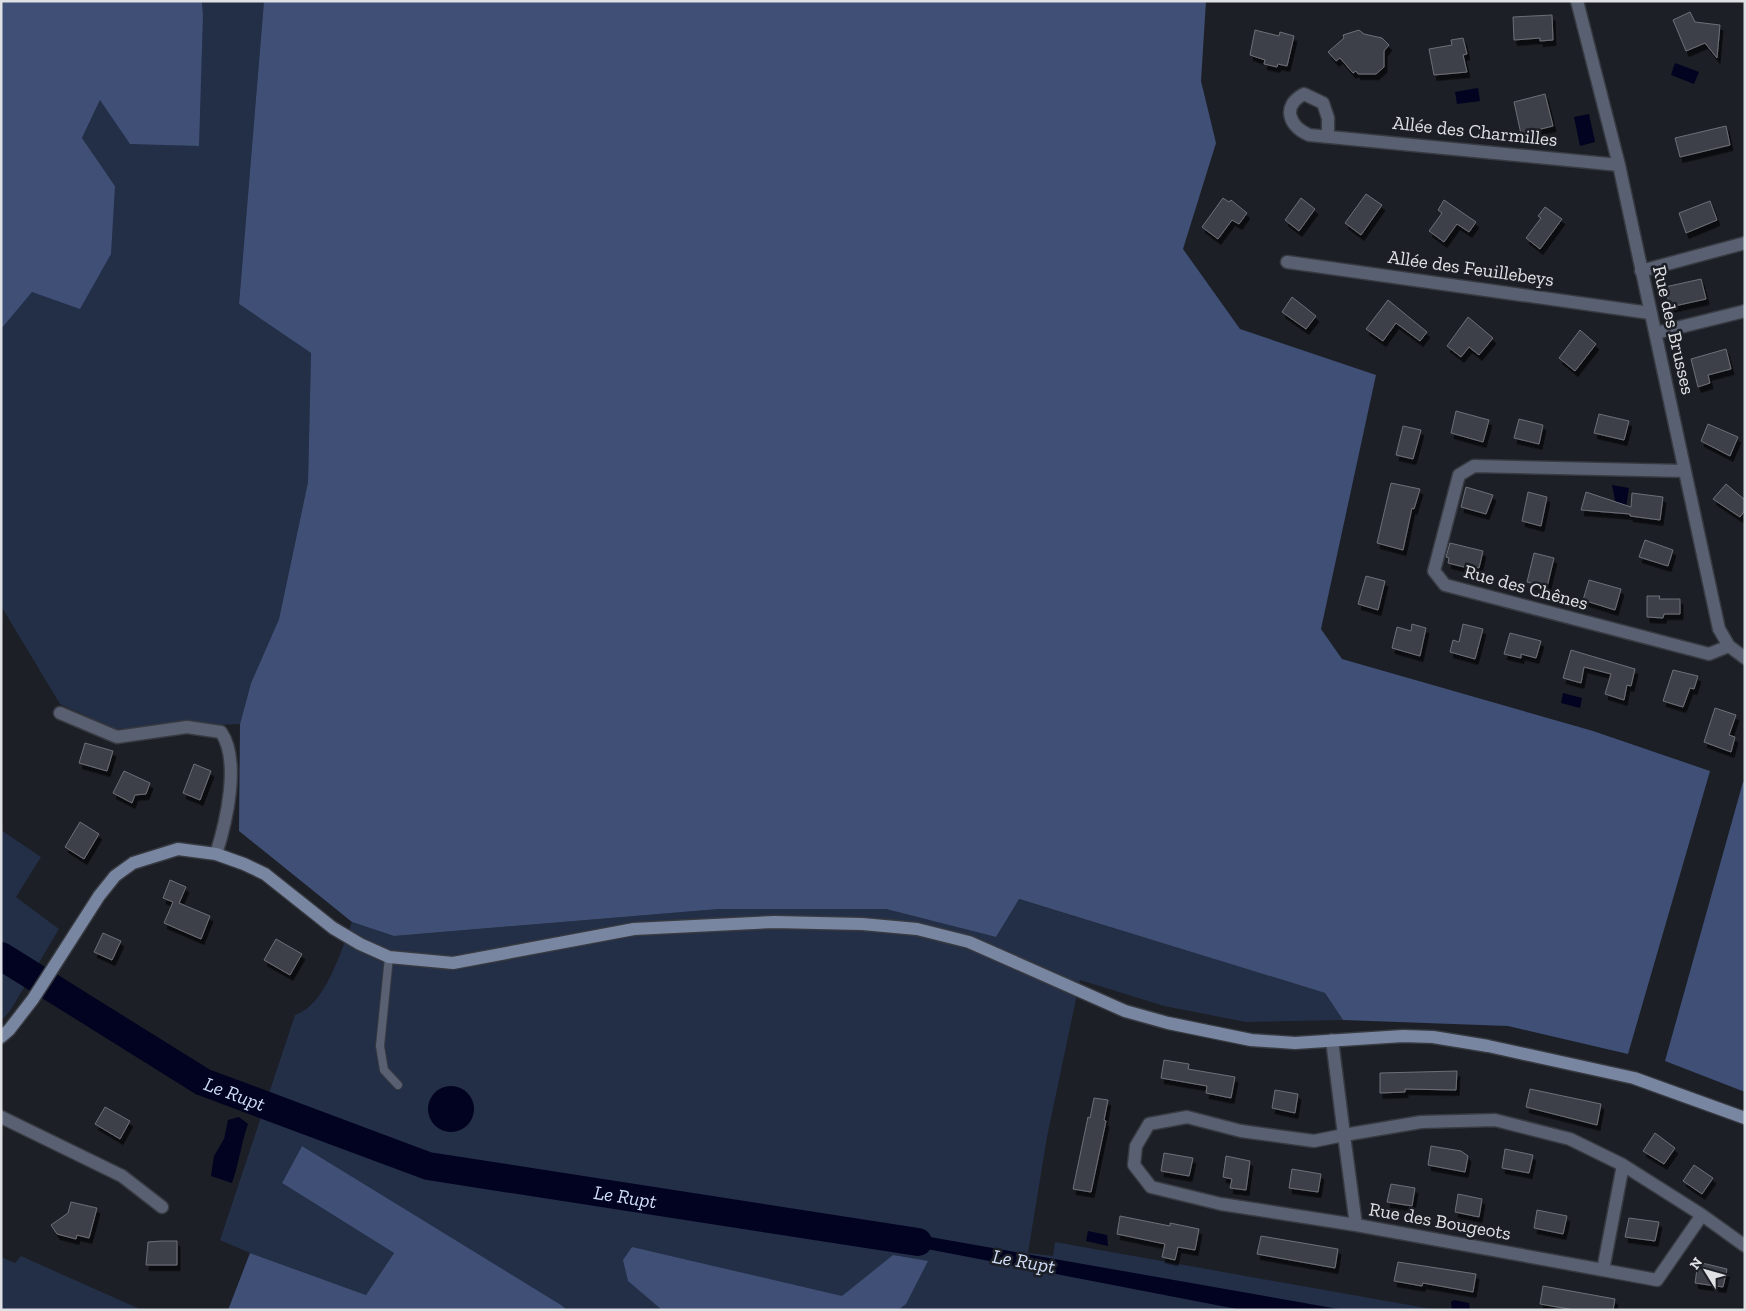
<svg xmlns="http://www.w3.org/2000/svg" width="1746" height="1311" font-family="'Zilla Slab',serif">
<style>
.green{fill:#232e47}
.forest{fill:#3f4f75}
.water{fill:#010321}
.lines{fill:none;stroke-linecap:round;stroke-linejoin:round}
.river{stroke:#010321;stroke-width:28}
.building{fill:#3e4148;stroke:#6c6f77;filter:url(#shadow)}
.service-casing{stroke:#373a40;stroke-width:10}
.minor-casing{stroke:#373a40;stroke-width:15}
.secondary-casing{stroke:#373a40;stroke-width:15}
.service{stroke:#586072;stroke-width:8}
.minor{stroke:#586072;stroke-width:12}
.secondary{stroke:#7986a2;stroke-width:12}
.labels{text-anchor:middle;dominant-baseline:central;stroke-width:5;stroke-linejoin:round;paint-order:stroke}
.street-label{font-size:19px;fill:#dfe1e5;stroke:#1c1f25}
.water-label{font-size:20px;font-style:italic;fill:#d0ddf7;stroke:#1c1f25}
</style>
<defs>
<filter id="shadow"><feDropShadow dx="3" dy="5.5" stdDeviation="0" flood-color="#0009"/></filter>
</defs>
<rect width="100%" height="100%" fill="#1c1f25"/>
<path class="green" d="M202 1H264L239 304 311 353 308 482 279 619 251 683 240 724 116 729 60 704 1 606V329L115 186 82 138 100 100 203 15Z
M1 830 41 857 16 897 59 929 10 1011 1 1021Z
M1018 899 1325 993 1343 1020 1246 1022 1164 1006 1080 980 1047 1137 1028 1253 1053 1256 1055 1242 1437 1310H567L302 1146 282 1183 394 1253 366 1295 250 1253 220 1240 295 1015C326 1005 341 950 352 922L394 936 719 909H886L996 937Z
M21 1256 142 1310H1V1257L15 1263Z"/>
<path class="forest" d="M1 1H202L203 15 199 146 130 144 100 100 82 138 115 186 111 254 80 309 32 292 1 329Z
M264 1H1206L1201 81 1216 143 1183 249 1240 329 1376 375 1321 629 1342 659 1593 731 1710 771 1628 1054 1508 1026 1343 1020 1325 993 1019 899 996 937 886 909H719L394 936 352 922 239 831 240 724 251 683 279 619 308 482 311 353 239 304Z
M1743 782H1745V1092L1665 1061Z
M302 1146 561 1305 567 1310H228L250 1253 366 1295 394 1253 282 1183Z
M632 1247 842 1296 893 1255 928 1261 906 1304 898 1310H662L628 1281 623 1260Z"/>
<path class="water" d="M1675 63 1699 72 1694 84 1671 75Z
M1478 88 1480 101 1457 104 1455 92Z
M1589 114 1595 142 1580 146 1574 117Z
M1612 485 1629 488 1626 507 1616 505Z
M1563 693 1582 698 1580 708 1561 703Z
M428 1109a23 23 0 1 1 46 0a23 23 0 1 1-46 0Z
M239 1117 248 1124C241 1144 239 1163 232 1183L211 1176 214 1156 224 1139 228 1120Z
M1088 1231 1107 1235 1108 1246 1086 1241Z
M880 1236 930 1237 1344 1310H1242L927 1249Z
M1454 1300 1469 1303 1470 1310H1452L1451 1302Z"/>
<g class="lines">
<path class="river" id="s1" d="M1 956 203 1082 428 1166 918 1242"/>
</g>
<path class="building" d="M1690 12 1695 22 1720 25 1717 58 1705 43 1686 51 1673 20Z
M1552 15 1553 40 1540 41V38L1514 40 1513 17Z
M1255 30 1279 36 1280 32 1294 36 1287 66 1278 64 1277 67 1264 64 1265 60 1250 55Z
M1359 30 1364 34 1382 38 1389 45 1384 51V67L1376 74H1358L1356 71 1353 73 1340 58 1336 61 1328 52 1344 38 1343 35Z
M1463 38 1467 54 1463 55 1467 72 1434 75 1429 49 1452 45 1451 40Z
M1545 94 1553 126 1521 134 1514 102Z
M1726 126 1730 145 1680 157 1675 138Z
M1366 194 1382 205 1361 235 1345 223Z
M1223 198 1229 202 1231 200 1247 213 1239 224 1232 220 1218 239 1202 227Z
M1301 198 1315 209 1299 231 1285 220Z
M1444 200 1476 222 1469 232 1457 224 1444 242 1429 231 1442 213 1438 210Z
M1710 201 1717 220 1686 233 1679 213Z
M1545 207 1562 219 1540 249 1526 238 1541 218 1538 216Z
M1701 279 1706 299 1670 307 1665 287Z
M1292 297 1316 316 1306 329 1282 312Z
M1388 300 1427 332 1420 341 1396 323 1383 341 1366 329Z
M1468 317 1493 338 1479 355 1469 347 1461 357 1447 346Z
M1580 330 1596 344 1575 371 1559 358Z
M1726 349 1731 369 1708 375 1710 383 1698 387 1691 359Z
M1456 411 1489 420 1483 442 1451 433Z
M1599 414 1629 421 1624 440 1594 433Z
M1519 419 1543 425 1539 444 1514 438Z
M1708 424 1738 437 1730 456 1701 441Z
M1403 426 1421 430 1413 459 1396 455Z
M1391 483 1420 489 1414 509 1412 508 1403 550 1377 543Z
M1726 484 1745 500V510L1740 517 1713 499Z
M1466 487 1493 495 1486 514 1461 507Z
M1528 492 1547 497 1541 526 1522 521Z
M1586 492 1631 507 1632 493 1663 497 1660 520 1630 516V514L1581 510Z
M1645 540 1673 550 1668 566 1639 557Z
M1450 543 1483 551 1479 568 1465 564 1464 567 1448 563 1449 558 1446 557Z
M1534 553 1554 558 1547 587 1527 582Z
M1366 576 1385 581 1378 610 1358 604Z
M1589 580 1621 589 1615 610 1583 600Z
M1647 596H1660L1659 599H1680V614H1664L1663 618 1647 617Z
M1412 624 1426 628 1420 656 1392 648 1397 627 1411 631Z
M1463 624 1483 629 1475 659 1450 652 1453 640 1459 642Z
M1510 633 1541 641 1536 658 1521 654V658L1504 654Z
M1571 650 1635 669 1631 686 1627 685 1624 700 1605 694 1611 674 1584 667 1581 683 1563 678Z
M1673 670 1698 676 1694 689 1690 688 1683 707 1663 701Z
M1715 708 1736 715 1729 735 1735 737 1731 752 1704 742Z
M85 743 113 751 107 771 79 763Z
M194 764 211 771 200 800 183 793Z
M124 771 150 783 146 794 135 795 132 803 113 793Z
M80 822 99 834 84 859 65 847Z
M170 880 186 887 179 903 210 916 201 939 164 923 173 902 163 898Z
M103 933 121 941 112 960 94 952Z
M276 939 302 954 290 975 264 960Z
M1164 1060 1189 1064 1188 1069 1235 1077 1231 1098 1206 1093 1207 1086 1161 1078Z
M1457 1071 1456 1090 1405 1089V1092L1380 1093V1073Z
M1530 1089 1601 1104 1597 1125 1526 1107Z
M1275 1090 1298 1094 1295 1113 1272 1108Z
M1094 1098 1108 1100 1104 1120 1106 1121 1091 1192 1073 1189 1088 1117 1090 1118Z
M105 1107 130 1121 120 1139 95 1124Z
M1655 1133 1675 1148 1664 1164 1643 1151Z
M1431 1146 1461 1151 1468 1156 1465 1172 1428 1165Z
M1505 1149 1533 1155 1529 1173 1502 1168Z
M1164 1153 1193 1158 1189 1176 1161 1171Z
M1226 1156 1250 1161 1246 1190 1230 1188 1232 1179 1223 1177Z
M1694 1165 1713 1178 1702 1194 1683 1181Z
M1292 1169 1321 1174 1318 1192 1289 1188Z
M1391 1184 1415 1188 1412 1206 1387 1202Z
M1458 1194 1482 1199 1479 1217 1455 1212Z
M71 1202 97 1208 89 1238 77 1235 76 1239 57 1234 51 1225 68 1213Z
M1537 1210 1567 1216 1563 1234 1534 1228Z
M1120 1216 1170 1226V1223L1199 1229 1195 1250 1178 1247 1175 1260 1162 1257 1165 1244 1117 1234Z
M1629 1218 1659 1222 1655 1241 1625 1237Z
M1261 1236 1338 1249 1335 1268 1257 1254Z
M161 1241H177V1265H146L148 1242Z
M1398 1262 1476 1274 1473 1292 1423 1283 1422 1286 1394 1281Z
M1698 1262 1727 1269 1723 1287 1695 1283Z
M1543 1286 1615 1299 1613 1310H1575L1540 1304Z"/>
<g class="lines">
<g class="service-casing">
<path id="service" d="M389 957 380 1046 384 1070 398 1085"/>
</g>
<g class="minor-casing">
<path id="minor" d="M1577 1 1619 165 1719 629 1729 646 1745 658
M1328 136V118L1323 103 1304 94C1281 106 1289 126 1309 135L1619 165
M1287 262 1650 313
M1641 271 1745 243
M1656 333 1745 311
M1685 471 1474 466 1459 475 1434 571 1445 585 1709 654 1729 646
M60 713 117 737 187 727 221 732C241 761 226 823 216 854
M1332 1040 1344 1135 1314 1141 1241 1131 1187 1117 1149 1124 1136 1146 1134 1165 1151 1187 1221 1204 1356 1225 1603 1270 1623 1165 1570 1139 1495 1120 1421 1122 1344 1135 1356 1225
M1 1117 122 1176 162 1207
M1623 1165 1702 1215
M1603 1270 1657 1280 1702 1215 1745 1246"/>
</g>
<g class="secondary-casing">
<path id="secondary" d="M1 1037 9 1030 33 999 99 896 115 876 133 863 178 849 216 854 244 864 265 874 333 928 360 944 389 957 453 963 634 929 774 922 862 924 917 929 969 942 1125 1011 1168 1023 1251 1040 1295 1043 1403 1036 1433 1037 1488 1046 1634 1078 1745 1118"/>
</g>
<use href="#service" class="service"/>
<use href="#minor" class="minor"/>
<use href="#secondary" class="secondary"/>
</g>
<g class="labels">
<g class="street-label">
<text transform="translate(1475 131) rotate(6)">Allée des Charmilles</text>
<text transform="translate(1471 268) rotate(8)">Allée des Feuillebeys</text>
<text transform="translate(1674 330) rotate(77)">Rue des Brusses</text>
<text transform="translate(1526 587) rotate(15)">Rue des Chênes</text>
<text transform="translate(1440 1221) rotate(10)">Rue des Bougeots</text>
</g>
<g class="water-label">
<text stroke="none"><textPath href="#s1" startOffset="272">Le Rupt</textPath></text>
<text stroke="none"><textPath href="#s1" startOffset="678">Le Rupt</textPath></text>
<text transform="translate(1024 1261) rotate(10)">Le Rupt</text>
</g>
</g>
<rect width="1746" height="1311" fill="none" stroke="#dfe1e5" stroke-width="5"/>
<g transform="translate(1706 1271) rotate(307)" stroke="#1c1f25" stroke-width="4" paint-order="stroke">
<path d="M0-4L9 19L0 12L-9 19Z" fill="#dfe1e5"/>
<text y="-8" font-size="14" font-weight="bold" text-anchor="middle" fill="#dfe1e5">N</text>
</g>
</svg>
